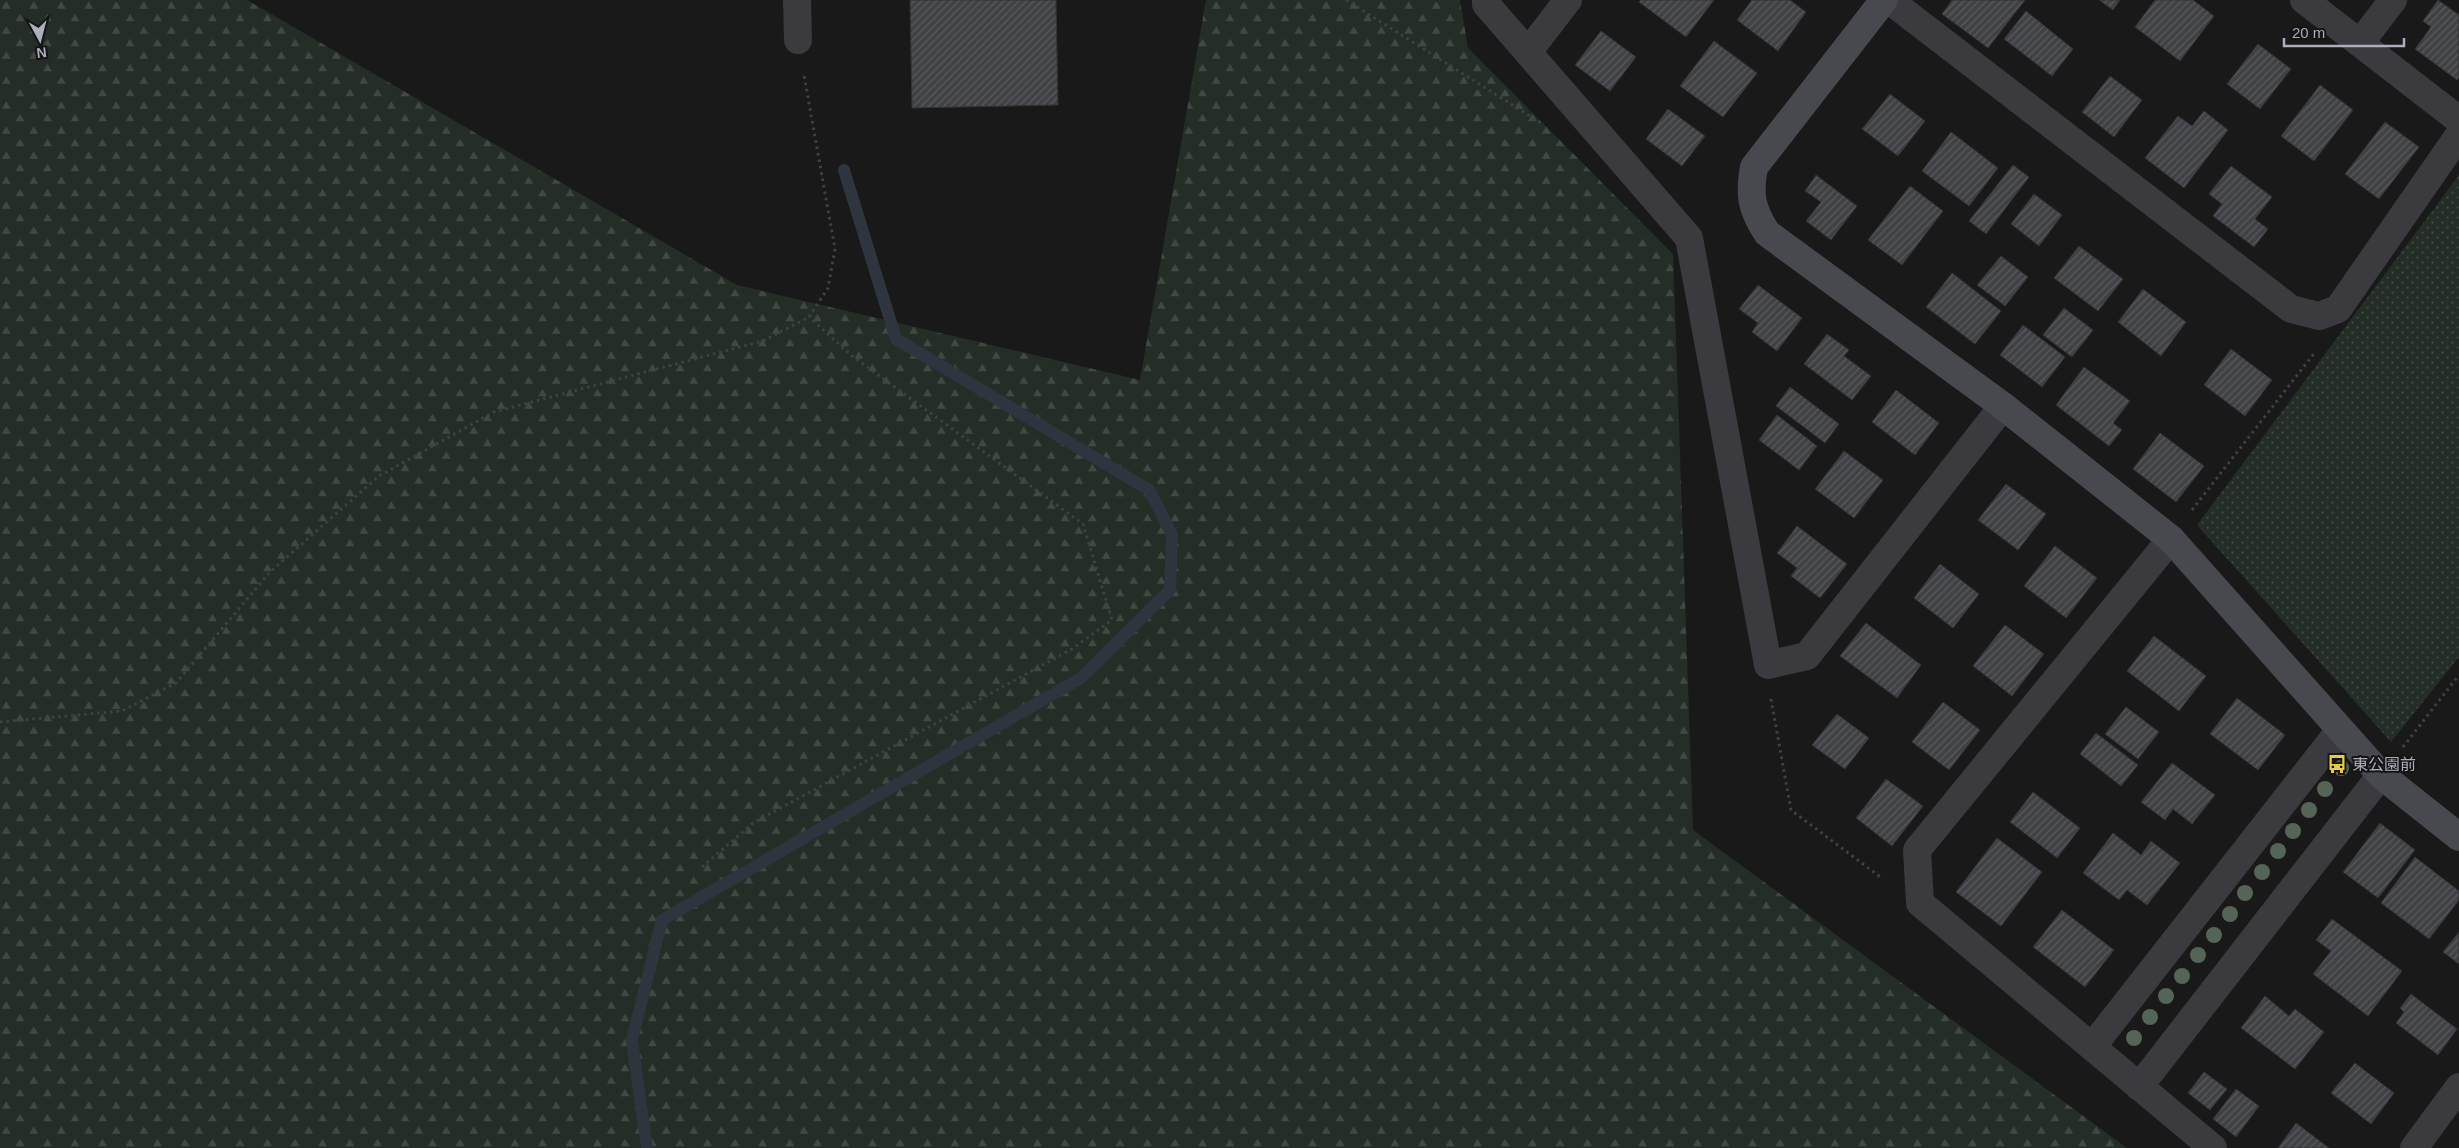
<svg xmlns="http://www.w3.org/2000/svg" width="2459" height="1148" font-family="Helvetica,'Noto Sans JP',sans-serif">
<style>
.grass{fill:url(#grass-dots)}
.forest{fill:url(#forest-firs)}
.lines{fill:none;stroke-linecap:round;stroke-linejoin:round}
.stream{stroke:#2f353e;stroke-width:12}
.building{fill:url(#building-hatch);stroke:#333336}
.path{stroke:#404146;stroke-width:3;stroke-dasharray:2.5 4;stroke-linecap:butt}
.street{stroke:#3a3a3f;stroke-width:28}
.secondary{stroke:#48484f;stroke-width:28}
.tree{fill:#546558}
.labels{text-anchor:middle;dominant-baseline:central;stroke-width:4;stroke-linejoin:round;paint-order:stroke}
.poi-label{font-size:16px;fill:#acaeb9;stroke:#141316;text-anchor:start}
</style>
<defs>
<pattern id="grass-dots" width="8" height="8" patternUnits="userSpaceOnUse" patternTransform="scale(1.25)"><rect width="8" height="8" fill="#252d27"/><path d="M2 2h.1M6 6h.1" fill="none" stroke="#424944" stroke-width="1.8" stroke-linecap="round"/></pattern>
<pattern id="forest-firs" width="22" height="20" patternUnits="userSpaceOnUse" patternTransform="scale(1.25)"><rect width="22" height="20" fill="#252d27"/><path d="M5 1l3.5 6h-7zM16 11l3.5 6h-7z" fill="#424944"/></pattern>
<pattern id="building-hatch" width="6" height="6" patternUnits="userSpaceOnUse" patternTransform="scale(1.25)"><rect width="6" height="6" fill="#404144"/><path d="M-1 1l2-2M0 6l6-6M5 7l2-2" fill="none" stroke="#595a5d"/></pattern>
</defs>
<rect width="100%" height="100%" fill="#19191a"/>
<path class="grass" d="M2459 175V657L2391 742 2197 525Z"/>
<path class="forest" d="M0 0H247L737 285 1140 380 1206 0H1460L1468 48 1673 254 1693 830 2127 1148H0Z"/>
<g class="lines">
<path class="stream" d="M647 1148 632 1040 662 920 1081 678 1170 590 1172 535 1149 490 896 339 844 170"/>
</g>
<path class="building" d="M910 0H1056L1058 105 912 108Z
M1641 0H1714L1686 37 1639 2Z
M1752 0H1790L1806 12 1778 51 1737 20Z
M1952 0H2025L1988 48 1942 14Z
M2099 0H2120L2113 10Z
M2155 0H2193L2214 16 2180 61 2135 27Z
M2438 0 2459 15V77L2457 80 2415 49 2431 27 2423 21Z
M2026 11 2073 49 2052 76 2004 39Z
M1601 31 1636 57 1610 91 1575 65Z
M1714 41 1757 73 1723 117 1680 86Z
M2258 44 2291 69 2260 109 2227 84Z
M2110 76 2142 100 2114 137 2082 112Z
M2320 85 2353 110 2314 161 2281 136Z
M1890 94 1925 121 1898 156 1862 129Z
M1668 109 1705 136 1682 166 1646 139Z
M2204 111 2228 130 2184 188 2145 158 2178 116 2192 126Z
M2385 122 2419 147 2379 199 2345 174Z
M1951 132 1998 168 1969 206 1922 171Z
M2013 165 2029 177 1986 234 1969 221Z
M2231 166 2272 197 2255 219 2268 229 2254 247 2213 216 2222 204 2209 194Z
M1816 175 1857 206 1831 240 1806 221 1821 202 1805 191Z
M1910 186 1943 211 1902 265 1868 240Z
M2034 194 2062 215 2039 246 2011 224Z
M2079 246 2123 279 2098 311 2054 278Z
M2001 256 2028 277 2005 306 1977 285Z
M1952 273 2001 311 1975 344 1926 307Z
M1758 285 1802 318 1777 351 1752 332 1758 323 1739 309Z
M2143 289 2186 322 2161 356 2118 322Z
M2064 308 2093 330 2072 357 2043 335Z
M2023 325 2065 357 2042 387 2000 355Z
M1827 334 1849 350 1844 356 1871 376 1852 400 1804 364Z
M2231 349 2272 380 2245 416 2204 385Z
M2084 367 2130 401 2113 423 2122 430 2109 446 2056 405Z
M1790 387 1839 424 1825 443 1776 406Z
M1896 390 1939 423 1915 455 1872 422Z
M1777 415 1817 446 1799 470 1759 440Z
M2160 433 2204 466 2176 502 2133 469Z
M1844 451 1883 480 1854 518 1815 489Z
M2006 484 2046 514 2018 550 1978 520Z
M1797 526 1847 564 1820 598 1791 576 1797 568 1777 553Z
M2055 546 2097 578 2066 618 2024 586Z
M1940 564 1979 594 1953 628 1914 598Z
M1866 623 1921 665 1897 698 1840 656Z
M2005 625 2044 654 2012 696 1973 666Z
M2154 636 2206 676 2179 711 2127 671Z
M2237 698 2285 735 2258 770 2210 734Z
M1943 702 1980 730 1949 770 1912 742Z
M2126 707 2159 732 2138 759 2105 734Z
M1837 714 1869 738 1845 769 1812 745Z
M2096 733 2138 765 2121 786 2080 754Z
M2172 763 2215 795 2192 824 2173 809 2165 820 2141 802Z
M1886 779 1923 806 1892 846 1856 818Z
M2033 792 2080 828 2057 858 2010 822Z
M2380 823 2415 850 2378 898 2343 872Z
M2113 833 2141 855 2151 841 2180 863 2147 905 2127 890 2119 900 2083 873Z
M1997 838 2042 872 2001 926 1956 892Z
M2415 857 2459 891V900L2429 939 2381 903Z
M2062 910 2114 950 2085 987 2033 947Z
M2332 919 2402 971 2368 1016 2313 974 2331 951 2316 940Z
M2459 932V964L2443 952Z
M2411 994 2457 1029 2438 1055 2396 1023 2404 1012 2400 1008Z
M2265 996 2289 1016 2295 1009 2324 1032 2295 1069 2241 1028Z
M2355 1063 2394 1093 2371 1124 2331 1093Z
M2204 1072 2227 1089 2210 1110 2188 1093Z
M2236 1089 2259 1106 2236 1137 2213 1119Z
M2296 1123 2329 1148H2278Z"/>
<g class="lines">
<path class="path" d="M1346 0 1541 123
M2192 510 2316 351
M1771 699 1791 810 1883 879
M0 722 122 711 176 683 270 572 379 476 494 412 763 341 809 317 828 288 835 249 804 75
M2403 747 2459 675
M702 867 753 823 1072 649 1112 620 1083 524 852 356 809 317"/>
<path class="street" d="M797 0 798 40
M1486 0V4L1689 238 1768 665 1807 656 2003 406
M1889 0 2291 309 2319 316 2338 309 2459 135
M2304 0 2459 120
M2360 43 2393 0
M1528 52 1568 0
M2171 539 1917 850 1920 903 2213 1148
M2092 1047 2340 730
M2139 1087 2381 775
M2414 1148 2459 1087"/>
<path class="secondary" d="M1884 0 1754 167C1749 195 1751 208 1767 233L2003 406 2171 539 2381 775 2459 837"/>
</g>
<g class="tree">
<circle cx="2341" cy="768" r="8"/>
<circle cx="2325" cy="789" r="8"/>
<circle cx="2309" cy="810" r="8"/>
<circle cx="2293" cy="831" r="8"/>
<circle cx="2278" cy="851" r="8"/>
<circle cx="2262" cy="872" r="8"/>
<circle cx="2245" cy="893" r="8"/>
<circle cx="2230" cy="914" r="8"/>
<circle cx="2214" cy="935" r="8"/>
<circle cx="2198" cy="955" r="8"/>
<circle cx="2182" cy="976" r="8"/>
<circle cx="2166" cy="996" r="8"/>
<circle cx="2150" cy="1017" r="8"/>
<circle cx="2134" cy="1038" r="8"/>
</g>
<defs>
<g id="bus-bare" transform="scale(1.5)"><path d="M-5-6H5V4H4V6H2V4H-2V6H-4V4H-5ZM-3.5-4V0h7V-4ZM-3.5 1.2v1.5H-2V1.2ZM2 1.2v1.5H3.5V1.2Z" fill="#e7cb44" stroke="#141316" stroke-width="2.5" paint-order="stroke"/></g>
</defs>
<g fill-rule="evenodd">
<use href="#bus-bare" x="2337" y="764"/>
</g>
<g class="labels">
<g class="poi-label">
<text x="2352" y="764">東公園前</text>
</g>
</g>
<g transform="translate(40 40) rotate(173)" stroke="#141316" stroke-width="4" paint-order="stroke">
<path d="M0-4L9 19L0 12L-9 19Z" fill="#acaeb9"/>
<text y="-8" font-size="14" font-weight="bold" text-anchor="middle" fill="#acaeb9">N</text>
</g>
<path d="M2284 38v8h120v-8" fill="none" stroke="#acaeb9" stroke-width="2.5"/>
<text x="2292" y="38" font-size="15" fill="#acaeb9" stroke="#141316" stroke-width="4" paint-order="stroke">20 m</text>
</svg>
